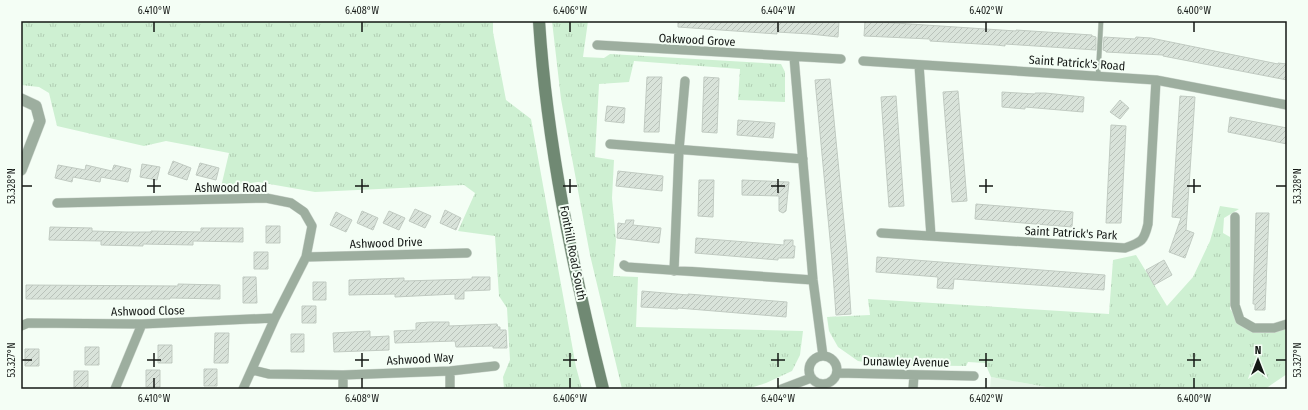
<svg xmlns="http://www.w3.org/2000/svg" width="1308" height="410" font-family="'Fira Sans Condensed',sans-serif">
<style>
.built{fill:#e3f4e5}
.grass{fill:url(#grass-tufts)}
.building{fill:url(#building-hatch);stroke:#c1cbc2}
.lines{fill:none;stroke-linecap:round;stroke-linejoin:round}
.service-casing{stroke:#d0d9d1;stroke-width:5.5}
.minor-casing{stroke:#d0d9d1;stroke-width:10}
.tertiary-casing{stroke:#d0d9d1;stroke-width:12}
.secondary-casing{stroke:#d0d9d1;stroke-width:13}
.service{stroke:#9dae9f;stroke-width:4.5}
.minor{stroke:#9dae9f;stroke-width:9}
.tertiary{stroke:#9dae9f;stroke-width:11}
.secondary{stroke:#708973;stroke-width:12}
.ticks{fill:none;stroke:#141815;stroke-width:1.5}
.labels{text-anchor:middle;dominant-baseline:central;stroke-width:4;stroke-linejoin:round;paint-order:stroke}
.street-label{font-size:12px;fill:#141815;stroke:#f4fef5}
.neatline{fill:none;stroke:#141815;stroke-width:1.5}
.ticks-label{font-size:10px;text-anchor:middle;fill:#141815}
</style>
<defs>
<pattern id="grass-tufts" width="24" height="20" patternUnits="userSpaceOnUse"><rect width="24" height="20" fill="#cef0d2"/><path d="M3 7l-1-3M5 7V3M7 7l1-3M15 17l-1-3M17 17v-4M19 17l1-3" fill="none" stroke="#b0cdb3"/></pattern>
<pattern id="building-hatch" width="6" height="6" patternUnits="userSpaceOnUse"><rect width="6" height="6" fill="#d9e3da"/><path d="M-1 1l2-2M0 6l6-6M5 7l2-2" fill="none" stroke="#b9c2ba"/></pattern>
</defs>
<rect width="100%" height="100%" fill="#f4fef5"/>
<path class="built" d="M991 377 1052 388 1057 389H990Z"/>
<path class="grass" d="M21 21H493V32L506 100 531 119 576 367 582 389H504L503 377 510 360 507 308 499 296 495 236 458 231 475 193 464 185 315 192 258 182 221 187 229 153 166 141 144 146 57 126 49 93 39 87 21 85Z
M552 21H588L583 57 604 58 610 54 781 64 785 72V102L738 100 740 69 634 61 629 82 599 84 595 157 614 160 612 198 616 240 613 276 638 277 636 327 803 331 800 355 792 371 766 383 747 389H622L590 255 561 99Z
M1220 206 1239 209 1224 218 1223 233 1230 237 1231 243 1230 309 1245 327 1287 322V374L1265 389H1057L991 377 985 363 968 362 966 366 882 365 858 361 838 347 829 331 827 317 870 315 868 299 1109 314 1113 260 1136 255 1167 306 1193 277 1210 241Z"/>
<path class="building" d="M678 21 830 22 839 21 838 37 810 34 777 32V34L678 27Z
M865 21 1016 31V30L1092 35V36L1096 37V50L1005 44V46L996 45 930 41V39L864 36Z
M1104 37 1135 39 1136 37 1151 38 1278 64V63L1287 64V80L1163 56V55L1106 52V51L1103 50Z
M647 77H662L659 132H644Z
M704 77 719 78 717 133 702 132Z
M830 79 847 253 851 314 836 315 832 260 815 80Z
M958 91 967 201 952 202 943 92Z
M1002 92 1035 94V93H1045L1084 97 1083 112 1025 107V109L1002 107Z
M896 96 904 206 889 207 881 97Z
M1180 96 1195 97 1186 230 1194 233 1185 258 1169 252 1181 218 1172 217Z
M1120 100 1129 108 1120 119 1110 112Z
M607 106 625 108 624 123 605 121Z
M1230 117 1287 128V144L1228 132Z
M738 120 775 123 773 138 737 135Z
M1111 125 1126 126 1121 223H1106Z
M173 161 191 168 187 180 168 174Z
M200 163 219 168 216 180 196 175Z
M142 164 160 167 157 180 140 177Z
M58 165 85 170 86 165 112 171 114 165 131 169 128 182 101 177 100 182 73 177 72 182 55 178Z
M618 171 663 176 662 191 616 186Z
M699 180H714L713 217 698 216Z
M742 180 789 182 786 211 783 213 779 211V196L742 195Z
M976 204 1073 212 1072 227 975 219Z
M415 209 431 216 425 228 409 221Z
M445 210 461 218 456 230 440 223Z
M362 211 378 218 373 230 357 223Z
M389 211 405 218 399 230 383 223Z
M336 212 352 220 346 232 330 225Z
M1256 213H1269L1265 310H1255V304H1253Z
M626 220H634L633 225 661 228 659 243 617 238 618 223 625 224Z
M266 226H280V243H266Z
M50 227 92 228V231L126 232H151V231L201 232V228H243V242L193 241V245L143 244V246L101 245V241L49 240Z
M696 238 784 245V240H793V246H795L794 258H778V260L695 253Z
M254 252H268V269H254Z
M877 257 1105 275 1104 290 954 279 953 289 937 288 938 277 876 272Z
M1164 260 1172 275 1154 285 1146 270Z
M243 277H256L257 303H243Z
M472 277H490V290L464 291V299H455V294L395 297V294L349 295V280L404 278V281L472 279Z
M313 282H326V300H313Z
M178 284 220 285V299L170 298V299H26V285L178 286Z
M642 291 688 295V294L787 302 786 317 678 308V309L641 307Z
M302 306H316V323H302Z
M431 322H449V326L497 324 498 327H500V330H506L507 348H493V346L456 347 455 341 395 343 394 331 416 330V323Z
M370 331V337L389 336V350L334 352 333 333Z
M215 333H229L228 363H214Z
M291 334H304V352H291Z
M158 345H172V363H158Z
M85 347H99V365H85Z
M25 349H39V366H25Z
M204 369H217V386H204Z
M146 370H160V387H146Z
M74 371H88V389H74Z"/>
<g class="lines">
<g class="service-casing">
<path id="service" d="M1098 76 1101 21"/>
</g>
<g class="minor-casing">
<path id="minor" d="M597 45 841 59
M794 57 813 280 823 356
M863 61 1156 80 1287 105
M919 65 931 236
M610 144 803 159
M57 203 266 198 291 203 304 212 312 226 306 257 275 318 243 389
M1235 217V305L1240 320 1254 328H1274L1287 324
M881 233 1125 248C1142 242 1144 241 1148 224L1156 80
M306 257 467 253
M624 265 627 267 813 280
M674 271 679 150 685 81
M21 326 28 323 142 324 275 318
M809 370a14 14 0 1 1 28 0a14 14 0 1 1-28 0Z
M252 370 269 374 343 375 450 371 495 366
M450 371V389
M837 373 974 376
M343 375V389
M115 389 142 324
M782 389 811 378
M913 389 914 375"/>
</g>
<g class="tertiary-casing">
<path id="tertiary" d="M21 99 36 106 40 121 21 170"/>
</g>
<g class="secondary-casing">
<path id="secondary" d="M539 21C547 145 573 269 603 389"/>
</g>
<use href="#service" class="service"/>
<use href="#minor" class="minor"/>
<use href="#tertiary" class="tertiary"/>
<use href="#secondary" class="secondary"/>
</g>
<path class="ticks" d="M154 22V32M362 22V32M570 22V32M778 22V32M986 22V32M1194 22V32M154 179V193M362 179V193M570 179V193M778 179V193M986 179V193M1194 179V193M22 186H32M147 186H161M355 186H369M563 186H577M771 186H785M979 186H993M1187 186H1201M1276 186H1286M154 353V367M362 353V367M570 353V367M778 353V367M986 353V367M1194 353V367M22 360H32M147 360H161M355 360H369M563 360H577M771 360H785M979 360H993M1187 360H1201M1276 360H1286M154 378V388M362 378V388M570 378V388M778 378V388M986 378V388M1194 378V388"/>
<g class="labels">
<g class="street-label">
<text transform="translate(697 40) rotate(3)">Oakwood Grove</text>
<text transform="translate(1077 63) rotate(4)">Saint Patrick's Road</text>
<text x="231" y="188">Ashwood Road</text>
<text transform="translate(1071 233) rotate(3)">Saint Patrick's Park</text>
<text transform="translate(386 243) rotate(-2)">Ashwood Drive</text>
<text transform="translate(573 253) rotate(79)">Fonthill Road South</text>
<text transform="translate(148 311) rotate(-1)">Ashwood Close</text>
<text transform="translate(420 359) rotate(-3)">Ashwood Way</text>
<text transform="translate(906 362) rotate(1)">Dunawley Avenue</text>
</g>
</g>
<rect width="1308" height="410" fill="none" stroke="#f4fef5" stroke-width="44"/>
<g transform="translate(1258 360)" stroke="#f4fef5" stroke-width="3" paint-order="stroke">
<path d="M0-3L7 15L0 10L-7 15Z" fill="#141815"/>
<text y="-6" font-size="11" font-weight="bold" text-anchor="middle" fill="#141815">N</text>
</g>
<rect x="22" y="22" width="1264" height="366" class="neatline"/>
<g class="ticks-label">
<text x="154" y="14">6.410°W</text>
<text x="362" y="14">6.408°W</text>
<text x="570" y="14">6.406°W</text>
<text x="778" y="14">6.404°W</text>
<text x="986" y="14">6.402°W</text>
<text x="1194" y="14">6.400°W</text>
<text transform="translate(11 186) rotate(-90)" y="4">53.328°N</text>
<text transform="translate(1297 186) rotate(-90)" y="4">53.328°N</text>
<text transform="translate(11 360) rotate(-90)" y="4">53.327°N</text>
<text transform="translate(1297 360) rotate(-90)" y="4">53.327°N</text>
<text x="154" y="402">6.410°W</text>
<text x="362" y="402">6.408°W</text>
<text x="570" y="402">6.406°W</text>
<text x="778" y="402">6.404°W</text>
<text x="986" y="402">6.402°W</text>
<text x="1194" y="402">6.400°W</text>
</g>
</svg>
